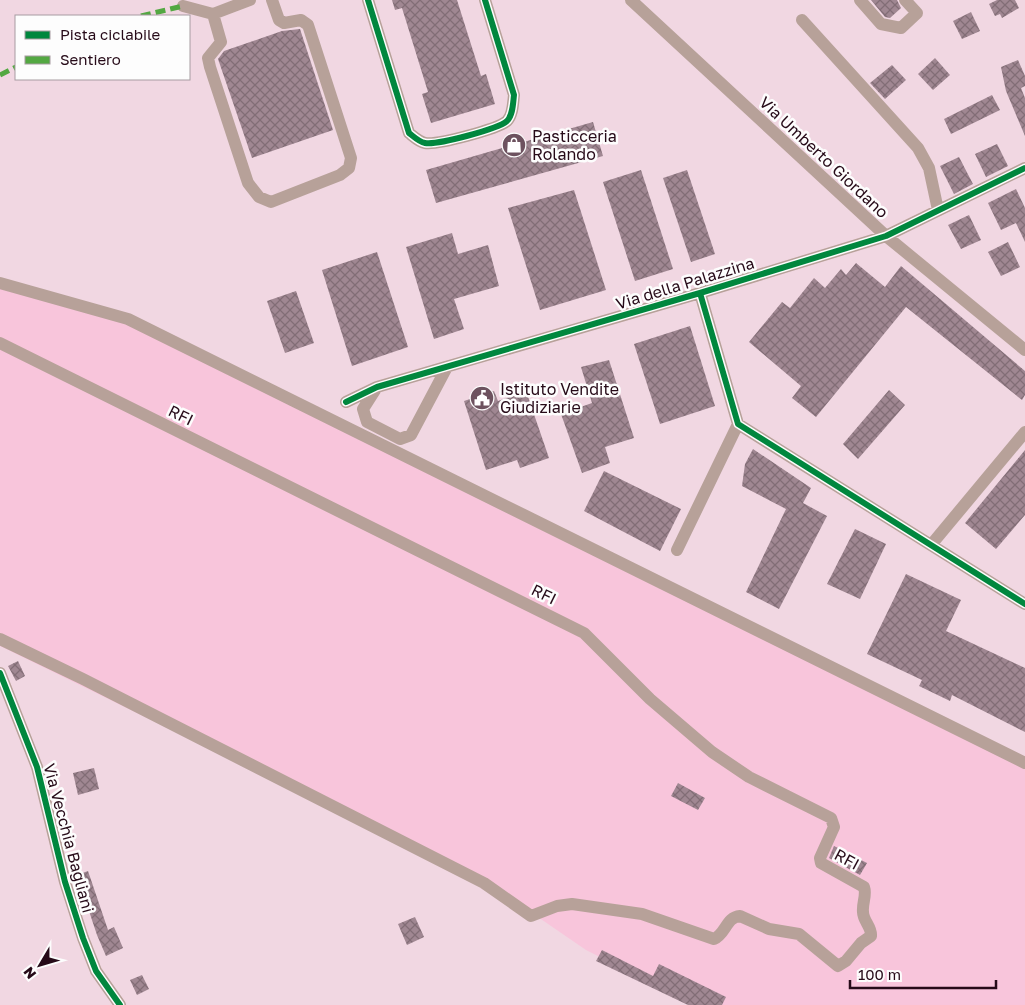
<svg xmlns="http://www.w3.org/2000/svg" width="1025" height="1005" font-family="'Golos Text',sans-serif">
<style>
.built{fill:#f8c5db}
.building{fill:url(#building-cross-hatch)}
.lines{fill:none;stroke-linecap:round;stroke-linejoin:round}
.minor{stroke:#b7a199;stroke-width:12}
.quiet{stroke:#53a842;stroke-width:5;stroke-dasharray:10 5;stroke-linecap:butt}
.cycleway-casing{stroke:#fdfdfd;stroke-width:9}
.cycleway{stroke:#00873e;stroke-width:6}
.labels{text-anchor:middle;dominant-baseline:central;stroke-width:5;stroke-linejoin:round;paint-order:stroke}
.poi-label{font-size:16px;fill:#260a18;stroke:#fdfdfd;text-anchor:start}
.street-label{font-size:16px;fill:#260a18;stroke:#fdfdfd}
</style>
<defs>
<pattern id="building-cross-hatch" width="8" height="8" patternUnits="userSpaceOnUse" patternTransform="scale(1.25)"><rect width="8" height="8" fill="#a08792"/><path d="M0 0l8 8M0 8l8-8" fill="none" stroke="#826d76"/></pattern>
</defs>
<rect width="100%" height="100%" fill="#f1d7e2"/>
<path class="built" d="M0 280 128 316 1025 757V1005H695L586 950 497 889 0 646Z"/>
<path class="building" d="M392 0H457L481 76 486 74 495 104 431 123 422 94 428 92 402 8 395 10Z
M871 0H897L901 8 890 18 885 17Z
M997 0H1015L1019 8 1002 18 1000 14 995 16 989 4Z
M971 12 980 31 962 39 953 21Z
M300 29 333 130 252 158 218 59 224 51 282 31Z
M935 58 950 75 933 90 918 74Z
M1018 60 1025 76V86L1021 88 1025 98V136L1006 91 1001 67Z
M892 65 906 80 885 99 870 83Z
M992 95 1000 110 951 134 944 119Z
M593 122 603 156 436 203 426 170Z
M997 144 1008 166 986 177 975 154Z
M959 157 973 184 954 194 940 166Z
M641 170 673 269 635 281 603 182Z
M687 170 715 254 691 262 663 178Z
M1016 189 1025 208V242L1016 223 1001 230 988 203Z
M574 190 606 290 540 310 508 208Z
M969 215 981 240 961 249 948 225Z
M452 233 458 254 488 245 499 286 454 299 464 329 434 339 406 247Z
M1008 242 1020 267 1001 276 988 252Z
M377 252 408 347 352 366 322 270Z
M856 263 885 287 901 266 1025 371V395L1022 400 906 307 816 417 792 398 801 386 749 342 782 302 790 308 814 278 825 288 841 269 846 275Z
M296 291 314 343 285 353 267 301Z
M690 326 715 406 660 424 634 344Z
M609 360 634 438 605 447 610 463 582 473 561 414 592 403 581 367Z
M889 390 905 405 858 459 843 444Z
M494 391 498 401 526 391 549 458 520 468 517 460 486 470 464 401Z
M753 449 811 488 803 503 827 516 779 609 746 592 786 509 742 486 745 464Z
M1025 450V515L996 549 965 523Z
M604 471 681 509 660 551 584 511Z
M855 529 886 544 860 599 827 584Z
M906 574 961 600 946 631 1025 668V732L952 695 950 701 919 686 922 680 867 654Z
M18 661 25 676 16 681 8 666Z
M94 768 99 789 78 795 73 773Z
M678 783 705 798 698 810 671 796Z
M834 846 867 863 860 875 829 858Z
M88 871 108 930 114 927 123 948 106 956 97 935 77 875Z
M415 917 424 937 407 945 398 924Z
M602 950 653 976 659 964 726 997 722 1005H688L596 961Z
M142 975 149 989 137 995 130 980Z"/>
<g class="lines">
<path class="minor" d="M368 0 409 133C413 136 419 142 425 143 438 145 498 129 507 121 513 115 513 103 514 95L485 0
M631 0 886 236 1025 350
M860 0 881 24 901 28 917 13 905 0
M183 6 213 14 250 0
M213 14 221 42 208 58 210 67 248 183 259 197 271 202 340 175 349 168 351 158 308 25 301 20 284 23 279 20 272 0
M802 20 918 148 929 168 938 210
M0 283 128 319 1025 763
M700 293 738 424 1025 604
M0 343 584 633 650 699 712 752 749 777 831 818 834 827 820 858 821 863 864 887C867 895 862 903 863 912 863 921 872 927 871 936L861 943 846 961 838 966 799 934 769 929 740 916C726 917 726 934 714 939L642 914 572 904 557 906 531 916 484 883 83 679 0 639
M377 387 363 409 367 422 400 439 411 435 447 367
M346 402 377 387 700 293 886 236 1025 168
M931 545 1025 432
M677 550 738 424
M0 673 37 767 65 882 83 938 96 971 120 1005"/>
<path class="quiet" d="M141 16 183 6
M0 75 16 67"/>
<g class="cycleway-casing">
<path id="cycleway" d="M368 0 409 133C413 136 419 142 425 143 438 145 498 129 507 121 513 115 513 103 514 95L485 0
M700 293 738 424 1025 604
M346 402 377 387 700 293 886 236 1025 168
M0 673 37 767 65 882 83 938 96 971 120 1005"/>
</g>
<use href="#cycleway" class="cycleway"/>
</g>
<defs>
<g id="shop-disc" transform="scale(1.25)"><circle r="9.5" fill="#6d525f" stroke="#fdfdfd"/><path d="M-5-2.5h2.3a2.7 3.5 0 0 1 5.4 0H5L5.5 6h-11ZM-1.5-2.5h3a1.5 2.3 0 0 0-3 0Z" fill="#fff"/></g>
<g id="civic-disc" transform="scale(1.25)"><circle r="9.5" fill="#6d525f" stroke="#fdfdfd"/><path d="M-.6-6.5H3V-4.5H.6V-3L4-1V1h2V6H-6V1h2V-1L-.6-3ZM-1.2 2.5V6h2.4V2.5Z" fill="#fff"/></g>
</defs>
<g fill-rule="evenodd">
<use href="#shop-disc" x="514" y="145"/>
<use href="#civic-disc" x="482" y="398"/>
</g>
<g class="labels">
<g class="poi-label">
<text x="532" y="136">Pasticceria<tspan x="532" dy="18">Rolando</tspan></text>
<text x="500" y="389">Istituto Vendite<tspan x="500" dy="18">Giudiziarie</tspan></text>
</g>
<g class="street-label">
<text transform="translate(824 157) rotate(43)">Via Umberto Giordano</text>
<text transform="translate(685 283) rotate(-17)">Via della Palazzina</text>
<text transform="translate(181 415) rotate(26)">RFI</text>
<text transform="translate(544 594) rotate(26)">RFI</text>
<text transform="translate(69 838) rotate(75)">Via Vecchia Bagliani</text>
<text transform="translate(847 859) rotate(28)">RFI</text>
</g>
</g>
<rect x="15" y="15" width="175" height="65" fill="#fdfdfd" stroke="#a79ca1"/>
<rect x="25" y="31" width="25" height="8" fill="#00873e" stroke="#a79ca1"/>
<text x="60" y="40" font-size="15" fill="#260a18">Pista ciclabile</text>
<rect x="25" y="56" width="25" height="8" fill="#53a842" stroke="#a79ca1"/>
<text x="60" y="65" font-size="15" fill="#260a18">Sentiero</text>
<g transform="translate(40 965) rotate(232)" stroke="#fdfdfd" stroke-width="4" paint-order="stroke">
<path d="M0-4L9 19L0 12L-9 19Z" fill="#260a18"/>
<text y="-8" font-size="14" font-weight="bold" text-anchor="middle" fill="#260a18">N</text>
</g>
<path d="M850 980v8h146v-8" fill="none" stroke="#260a18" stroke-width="2.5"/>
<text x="858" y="980" font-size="15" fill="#260a18" stroke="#fdfdfd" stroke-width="4" paint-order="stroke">100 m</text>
</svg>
